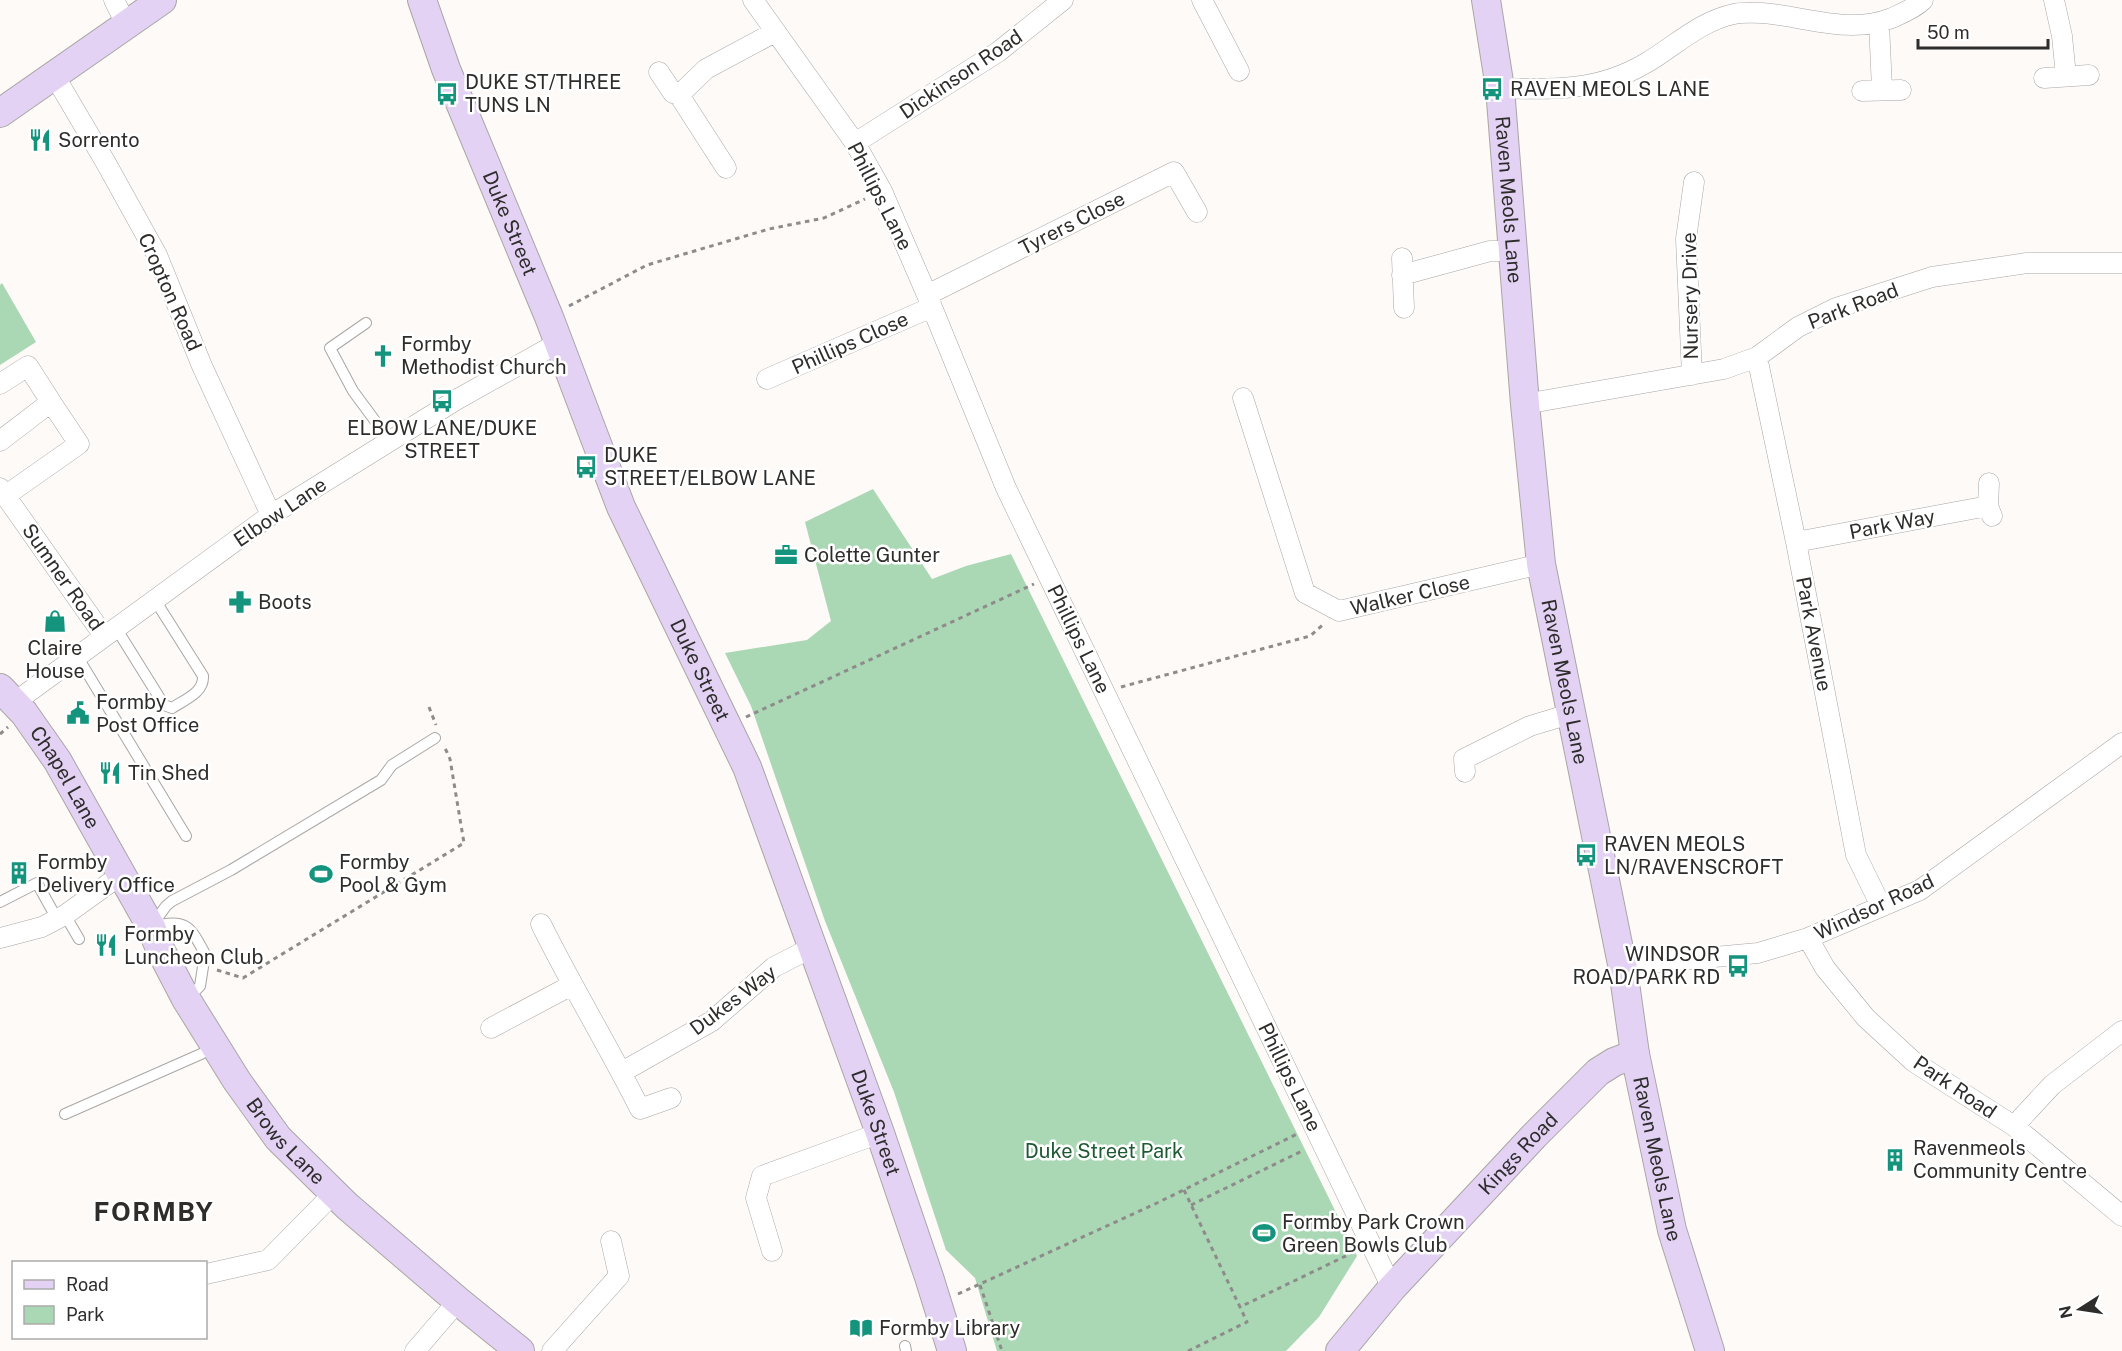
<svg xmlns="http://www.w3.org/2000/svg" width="2122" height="1351" font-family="'Public Sans',sans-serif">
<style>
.green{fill:#aad7b4}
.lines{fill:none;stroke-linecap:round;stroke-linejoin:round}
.lane-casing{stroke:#a9a6a4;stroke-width:12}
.street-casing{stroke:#a9a6a4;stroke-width:21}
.secondary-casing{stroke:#a9a6a4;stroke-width:30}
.path{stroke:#8e8c8b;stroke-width:3;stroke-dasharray:4.5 4.5;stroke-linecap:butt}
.lane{stroke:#fff;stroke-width:10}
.street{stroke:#fff;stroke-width:20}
.secondary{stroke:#e4d2f5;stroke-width:28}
.labels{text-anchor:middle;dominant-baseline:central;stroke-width:5;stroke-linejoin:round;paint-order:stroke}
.street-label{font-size:20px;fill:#2e2d2c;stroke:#fff}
.poi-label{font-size:20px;fill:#2e2d2c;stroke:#fff;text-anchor:start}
.park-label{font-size:20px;fill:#1e5a33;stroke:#fff}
.district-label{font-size:26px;font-weight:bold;letter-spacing:1.5px;fill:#2e2d2c;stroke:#fff}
</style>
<rect width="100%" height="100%" fill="#fdfaf8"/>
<path class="green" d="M2 283 36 342 0 365V285Z
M873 489 932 579 966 566 1011 554 1355 1251 1357 1256 1319 1317 1286 1351H997L975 1278 946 1250 894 1092 825 921 751 706 725 653 807 640 831 621 805 522Z"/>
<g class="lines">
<g class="lane-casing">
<path id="lane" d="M366 323 330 348 353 391 390 441
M116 628 164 705 172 708C184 700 204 693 203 676L155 600
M77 656 186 836
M0 902 37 883 57 919
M65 915 79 939
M153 924 166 906 172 901 231 870 381 780 392 765 435 738
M153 926C187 919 190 926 205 954L200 986 187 999
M65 1114 201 1054 215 1046
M905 1346 906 1351"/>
</g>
<g class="street-casing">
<path id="street" d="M114 0 127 26
M753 0 855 143 882 191 927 295 1006 488 1392 1288
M1202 0 1239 71
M2054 0 2062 36 2066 76
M1879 23 1882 89
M659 72 673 93 679 95 726 168
M54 75 106 163 157 255 202 366 271 515
M2044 78 2089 75
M1500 88C1554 90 1599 91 1646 63 1675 46 1700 21 1734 14 1742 12 1752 13 1761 13 1805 16 1848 35 1892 18 1903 13 1915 8 1923 0
M1862 91 1901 90
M679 95 706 69 775 32
M855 143 998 52 1063 0
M1402 258 1404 308
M1402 275 1490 251H1514
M927 295 1174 172 1197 212
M1757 357 1796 542 1856 855 1881 906
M1692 375 1686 239 1694 182
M767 379 932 307
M0 384 28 366 51 402 0 441
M1243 398 1305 593 1339 611 1541 564
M1525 404 1724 369 1757 357 1798 327 1836 308 1932 277 2027 263H2122
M1989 483 1988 506 1992 516
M0 488 104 636
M5 496 79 444 51 402
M1796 542 1988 506
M15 702 271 515 456 400 558 343
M1465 772 1464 759 1530 726 1573 713
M541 924C572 987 609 1047 640 1109L671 1098
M0 938 42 927 65 915 122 874
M1808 938 1825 968 1866 1018 1914 1062 2014 1126 2122 1216
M1623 969 1660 962 1758 953 1808 938 1920 890 2122 743
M491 1028 572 985
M622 1072 712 1021 774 967 813 947
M2014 1126 2052 1085 2122 1031
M772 1251 756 1198 762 1176 880 1133
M206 1274 268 1260 334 1193
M415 1351 458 1301
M552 1351 619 1276 611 1241"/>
</g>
<g class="secondary-casing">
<g id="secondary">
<path id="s1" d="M422 0 446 69 549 317 621 507 747 767 880 1133 929 1277 952 1351"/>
<path id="s2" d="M1486 0 1500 88 1525 404 1541 564 1623 969 1635 1054 1672 1230 1710 1351"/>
<path d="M0 113 162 0"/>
<path id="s3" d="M0 688 24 713 57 760 151 927 161 951 186 999 237 1081 278 1138 347 1206 458 1301 520 1351"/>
<path id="s4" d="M1340 1351 1392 1288 1534 1136 1598 1072 1614 1062 1635 1054"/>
</g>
</g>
<path class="path" d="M569 306 647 265 769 229 824 218 865 199
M1121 687 1310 636 1325 623
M429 707 436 725
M746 717 1034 584
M0 734 8 727
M217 970 243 978 464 843 450 759 445 748
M1184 1190 1240 1307 1354 1252
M1191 1205 1304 1150
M980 1285 1002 1351
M958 1294 1157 1203 1299 1133
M1188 1351 1247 1322 1240 1307"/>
<use href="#lane" class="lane"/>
<use href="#street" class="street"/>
<use href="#secondary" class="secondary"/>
</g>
<defs>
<g id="bus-bare" transform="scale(1.8)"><path d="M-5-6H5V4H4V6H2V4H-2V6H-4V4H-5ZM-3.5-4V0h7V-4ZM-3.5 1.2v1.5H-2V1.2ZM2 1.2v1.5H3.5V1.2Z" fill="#15947d" stroke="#fff" stroke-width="2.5" paint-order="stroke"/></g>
<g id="restaurant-bare" transform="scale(1.8)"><path d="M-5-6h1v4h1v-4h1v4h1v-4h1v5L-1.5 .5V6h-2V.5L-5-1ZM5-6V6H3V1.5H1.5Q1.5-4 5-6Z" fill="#15947d" stroke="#fff" stroke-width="2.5" paint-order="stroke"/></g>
<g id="church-bare" transform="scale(1.8)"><path d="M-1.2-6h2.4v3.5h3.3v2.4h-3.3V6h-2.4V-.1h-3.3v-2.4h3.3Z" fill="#15947d" stroke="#fff" stroke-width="2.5" paint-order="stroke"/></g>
<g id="office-bare" transform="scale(1.8)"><path d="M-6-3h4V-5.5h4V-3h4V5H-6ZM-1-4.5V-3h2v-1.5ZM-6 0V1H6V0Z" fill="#15947d" stroke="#fff" stroke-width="2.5" paint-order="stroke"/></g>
<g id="pharmacy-bare" transform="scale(1.8)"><path d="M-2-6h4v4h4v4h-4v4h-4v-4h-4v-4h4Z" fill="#15947d" stroke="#fff" stroke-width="2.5" paint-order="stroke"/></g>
<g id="shop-bare" transform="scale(1.8)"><path d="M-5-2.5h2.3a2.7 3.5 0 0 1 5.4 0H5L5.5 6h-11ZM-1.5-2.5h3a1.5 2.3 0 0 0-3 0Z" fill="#15947d" stroke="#fff" stroke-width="2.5" paint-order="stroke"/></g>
<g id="civic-bare" transform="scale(1.8)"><path d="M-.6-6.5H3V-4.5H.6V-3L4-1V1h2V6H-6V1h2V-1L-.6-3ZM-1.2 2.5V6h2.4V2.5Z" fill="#15947d" stroke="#fff" stroke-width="2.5" paint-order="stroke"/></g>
<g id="building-bare" transform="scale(1.8)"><path d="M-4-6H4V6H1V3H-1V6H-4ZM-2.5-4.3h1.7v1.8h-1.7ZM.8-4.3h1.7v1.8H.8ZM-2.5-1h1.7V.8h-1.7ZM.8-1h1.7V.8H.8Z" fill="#15947d" stroke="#fff" stroke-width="2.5" paint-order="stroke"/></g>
<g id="stadium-bare" transform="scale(1.8)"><path d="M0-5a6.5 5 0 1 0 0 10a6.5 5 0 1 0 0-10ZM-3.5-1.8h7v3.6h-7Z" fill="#15947d" stroke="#fff" stroke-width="2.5" paint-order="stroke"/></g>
<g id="library-bare" transform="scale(1.8)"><path d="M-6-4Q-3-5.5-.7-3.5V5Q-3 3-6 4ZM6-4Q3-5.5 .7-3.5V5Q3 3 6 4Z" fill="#15947d" stroke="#fff" stroke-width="2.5" paint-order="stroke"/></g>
</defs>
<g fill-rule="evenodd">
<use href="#bus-bare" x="1492" y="89"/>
<use href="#bus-bare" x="447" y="94"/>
<use href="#restaurant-bare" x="40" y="140"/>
<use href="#church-bare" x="383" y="356"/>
<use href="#bus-bare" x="442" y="401"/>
<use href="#bus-bare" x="586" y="467"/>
<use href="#office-bare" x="786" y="555"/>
<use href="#pharmacy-bare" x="240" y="602"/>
<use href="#shop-bare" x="55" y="621"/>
<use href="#civic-bare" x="78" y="713"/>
<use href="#restaurant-bare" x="110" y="773"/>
<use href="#bus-bare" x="1586" y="855"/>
<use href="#building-bare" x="19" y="873"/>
<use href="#stadium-bare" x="321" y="874"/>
<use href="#restaurant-bare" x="106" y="945"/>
<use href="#bus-bare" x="1738" y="966"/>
<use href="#building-bare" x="1895" y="1160"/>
<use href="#stadium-bare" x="1264" y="1233"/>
<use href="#library-bare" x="861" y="1328"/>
</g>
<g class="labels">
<g class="street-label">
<text transform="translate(961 74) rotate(-34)">Dickinson Road</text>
<text transform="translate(880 196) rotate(63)">Phillips Lane</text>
<text stroke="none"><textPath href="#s2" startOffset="201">Raven Meols Lane</textPath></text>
<text transform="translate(1072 223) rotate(-27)">Tyrers Close</text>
<text stroke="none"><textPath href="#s1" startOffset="240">Duke Street</textPath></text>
<text transform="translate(170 292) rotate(66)">Cropton Road</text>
<text transform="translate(1690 296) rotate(-91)">Nursery Drive</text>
<text transform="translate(1853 306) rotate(-21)">Park Road</text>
<text transform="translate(850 343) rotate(-24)">Phillips Close</text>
<text transform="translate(280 512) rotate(-34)">Elbow Lane</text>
<text transform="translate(1892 524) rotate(-11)">Park Way</text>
<text transform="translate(63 577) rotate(55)">Sumner Road</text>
<text transform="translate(1410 595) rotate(-13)">Walker Close</text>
<text transform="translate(1814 634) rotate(79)">Park Avenue</text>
<text transform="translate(1079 639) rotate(64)">Phillips Lane</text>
<text stroke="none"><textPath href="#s1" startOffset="726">Duke Street</textPath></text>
<text stroke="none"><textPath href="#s2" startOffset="687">Raven Meols Lane</textPath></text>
<text stroke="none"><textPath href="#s3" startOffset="111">Chapel Lane</textPath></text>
<text transform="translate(1874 907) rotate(-25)">Windsor Road</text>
<text transform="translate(733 1000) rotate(-37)">Dukes Way</text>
<text transform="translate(1290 1077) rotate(64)">Phillips Lane</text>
<text transform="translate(1955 1087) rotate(34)">Park Road</text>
<text stroke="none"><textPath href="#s1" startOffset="1212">Duke Street</textPath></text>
<text stroke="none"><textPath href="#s3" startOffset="538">Brows Lane</textPath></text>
<text stroke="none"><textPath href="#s4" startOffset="266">Kings Road</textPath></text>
<text stroke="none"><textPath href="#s2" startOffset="1173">Raven Meols Lane</textPath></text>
</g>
<g class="poi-label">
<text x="465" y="82">DUKE ST/THREE<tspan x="465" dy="23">TUNS LN</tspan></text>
<text x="1510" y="89">RAVEN MEOLS LANE</text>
<text x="58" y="140">Sorrento</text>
<text x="401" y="344">Formby<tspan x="401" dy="23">Methodist Church</tspan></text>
<text x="442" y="428" text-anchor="middle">ELBOW LANE/DUKE<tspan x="442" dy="23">STREET</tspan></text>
<text x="604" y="455">DUKE<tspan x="604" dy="23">STREET/ELBOW LANE</tspan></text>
<text x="804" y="555">Colette Gunter</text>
<text x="258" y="602">Boots</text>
<text x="55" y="648" text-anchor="middle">Claire<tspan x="55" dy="23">House</tspan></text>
<text x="96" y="702">Formby<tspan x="96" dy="23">Post Office</tspan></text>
<text x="128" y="773">Tin Shed</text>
<text x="1604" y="844">RAVEN MEOLS<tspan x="1604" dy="23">LN/RAVENSCROFT</tspan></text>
<text x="37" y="862">Formby<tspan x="37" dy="23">Delivery Office</tspan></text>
<text x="339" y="862">Formby<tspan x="339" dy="23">Pool &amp; Gym</tspan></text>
<text x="124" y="934">Formby<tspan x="124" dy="23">Luncheon Club</tspan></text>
<text x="1720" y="954" text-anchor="end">WINDSOR<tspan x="1720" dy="23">ROAD/PARK RD</tspan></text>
<text x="1913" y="1148">Ravenmeols<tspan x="1913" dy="23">Community Centre</tspan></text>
<text x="1282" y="1222">Formby Park Crown<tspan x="1282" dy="23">Green Bowls Club</tspan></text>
<text x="879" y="1328">Formby Library</text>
</g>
<g class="park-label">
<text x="1104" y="1151">Duke Street Park</text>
</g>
<g class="district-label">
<text x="154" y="1211">FORMBY</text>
</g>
</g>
<rect x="12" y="1261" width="195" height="78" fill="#ffffff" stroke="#ababab" stroke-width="1.5"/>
<rect x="24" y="1280" width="30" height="9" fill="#e4d2f5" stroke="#ababab" stroke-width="1.5"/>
<text x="66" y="1291" font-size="18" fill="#2e2d2c">Road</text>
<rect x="24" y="1306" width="30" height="18" fill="#aad7b4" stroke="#ababab" stroke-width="1.5"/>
<text x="66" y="1321" font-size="18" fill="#2e2d2c">Park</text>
<g transform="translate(2080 1309) rotate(258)" stroke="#ffffff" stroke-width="4.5" paint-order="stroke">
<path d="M0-4.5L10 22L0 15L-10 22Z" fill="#2e2d2c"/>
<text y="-9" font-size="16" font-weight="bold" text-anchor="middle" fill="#2e2d2c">N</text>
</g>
<path d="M1918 39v9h130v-9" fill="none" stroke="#2e2d2c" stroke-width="3"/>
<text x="1927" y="39" font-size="18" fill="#2e2d2c" stroke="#ffffff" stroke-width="4.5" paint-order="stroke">50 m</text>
</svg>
